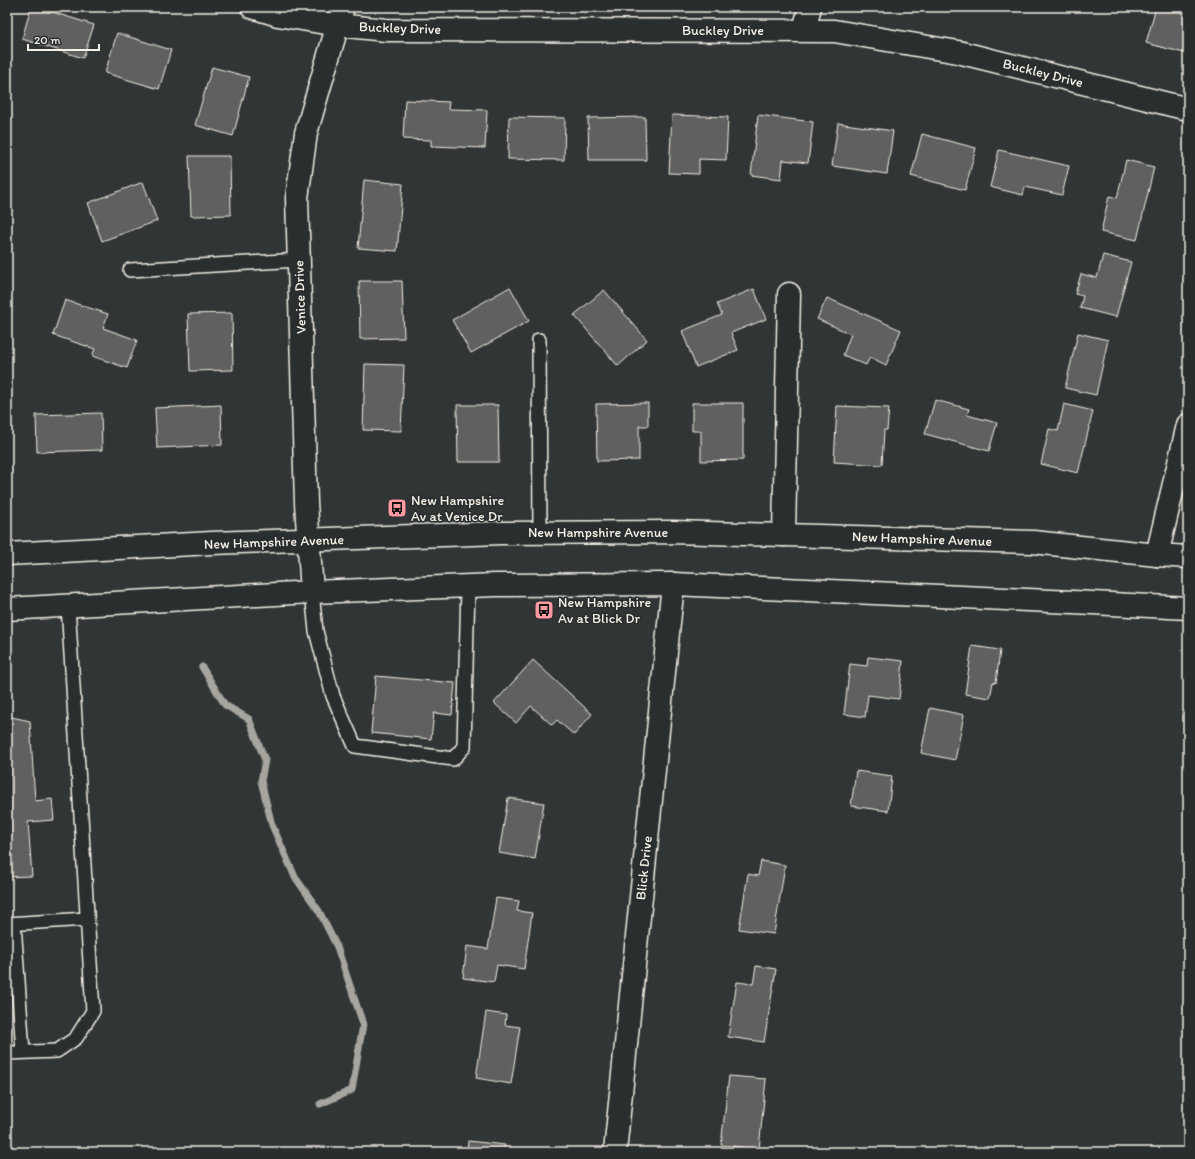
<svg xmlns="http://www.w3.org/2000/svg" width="1195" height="1159" font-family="Itim,sans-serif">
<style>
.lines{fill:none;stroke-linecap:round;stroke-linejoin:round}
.stream{stroke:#a6a5a0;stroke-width:7}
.building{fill:#5f605f;stroke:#f4f1e8}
.service-casing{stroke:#f4f1e8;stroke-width:16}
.minor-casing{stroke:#f4f1e8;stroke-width:25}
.primary-casing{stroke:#f4f1e8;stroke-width:25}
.service{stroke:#2a2d2e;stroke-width:13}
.minor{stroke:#2a2d2e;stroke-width:22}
.primary{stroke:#2a2d2e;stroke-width:22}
.labels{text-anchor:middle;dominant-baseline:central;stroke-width:3;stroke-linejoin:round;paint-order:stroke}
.street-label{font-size:14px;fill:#f4f1e8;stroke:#2a2d2e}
.poi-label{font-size:14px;fill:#f4f1e8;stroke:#2a2d2e;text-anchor:start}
</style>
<rect width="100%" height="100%" fill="#323535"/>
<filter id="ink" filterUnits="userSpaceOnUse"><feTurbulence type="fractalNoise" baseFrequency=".025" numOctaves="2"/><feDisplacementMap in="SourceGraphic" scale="8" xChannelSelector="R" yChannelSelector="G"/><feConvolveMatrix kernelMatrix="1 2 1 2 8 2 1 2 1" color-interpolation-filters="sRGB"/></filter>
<g filter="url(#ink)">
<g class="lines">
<path class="stream" d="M202 667 225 705 249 719 265 760 261 781 272 825 295 877 319 911 337 947 363 1024 352 1090 320 1104"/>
</g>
<path class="building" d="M31 7H36L94 25 83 58 22 39Z
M1156 7H1180L1188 9V36L1184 53 1146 43Z
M117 33 171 50 159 89 105 73Z
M212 67 249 77 233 136 195 125Z
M405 100 449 102 448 109 487 110 485 148 431 146V140L403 139Z
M672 115 728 117 726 160 699 159V174L669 173Z
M758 115 813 122 808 163 783 160 781 179 751 175Z
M509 117 565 118 564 160 508 159Z
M645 117 646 160H589L588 118Z
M838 123 893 131 887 174 832 166Z
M922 134 976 148 965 190 911 176Z
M999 150 1069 166 1062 195 1025 187 1023 195 990 187Z
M189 156H230L231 215 191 216Z
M1126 160 1154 167 1137 240 1101 232 1109 196 1117 198Z
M364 180 403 184 397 251 358 248Z
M143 182 157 221 102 241 88 203Z
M1103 255 1131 262 1116 317 1080 308 1083 296 1075 294 1081 274 1097 278Z
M359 281H402L404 338 360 339Z
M510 287 529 321 471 353 452 320Z
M754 289 766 319 731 333 738 350 696 367 682 331 722 315 717 304Z
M604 290 647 340 618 366 574 315Z
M827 298 901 330 886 365 870 357 866 365 843 355 851 334 817 319Z
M65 300 108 314 103 328 137 340 127 368 92 356 95 349 53 335Z
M232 313 233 370 190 371 188 314Z
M1078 333 1108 340 1096 395 1065 388Z
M365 364 404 365 401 431 363 430Z
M935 400 969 409 967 415 997 423 989 451 925 434Z
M648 403V426H639V460L597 461 596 404Z
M692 403H743V460L701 461V431H692Z
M1064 404 1093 411 1078 473 1041 464 1049 429 1058 431Z
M221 405 222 445 157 448 155 408Z
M457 405H498L499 462H458Z
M837 406 889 408 887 430H884L882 465 834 462Z
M101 413 102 450 37 452 36 415Z
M972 646 1000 650 996 683 993 682 990 698 965 694Z
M868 657 903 661 899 699 868 695 865 717 844 714 850 664 867 666Z
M533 660 592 714 574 735 557 720 552 725 531 706 516 723 494 703Z
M376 676 455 683 452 715 434 713 431 739 371 733Z
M930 708 964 715 955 760 921 753Z
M7 716 30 721 35 801 52 799 54 820 28 822 32 876 7 877Z
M856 771 892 776 888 811 851 806Z
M508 798 544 803 535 859 499 853Z
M761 861 785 865 774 934 739 929 748 874 758 876Z
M496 898 519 901 517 911 532 913 524 969 497 965 494 982 463 978 467 946 488 949Z
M756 966 776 969 764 1042 728 1037 737 982 753 984Z
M486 1012 506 1015 505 1025 520 1027 511 1084 476 1078Z
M729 1076 766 1079 759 1149 721 1145Z
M468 1141 505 1145 504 1152H467Z"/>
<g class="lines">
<g class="service-casing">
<path id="service" d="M130 270 299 260
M539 340 540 533
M312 592 316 631 333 696 355 746 453 759 464 747 468 586
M7 924 87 919
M14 924 23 1052
M7 1053 57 1051 76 1038 93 1011 68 605"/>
</g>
<g class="minor-casing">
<path id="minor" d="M252 7 278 15 337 25 386 30 834 31 958 52 1188 109
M804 30 810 7
M784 535 789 294
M1157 555 1188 425
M312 592 306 503 297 198 306 133 343 7
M615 1152 673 584"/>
</g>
<g class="primary-casing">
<path id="primary" d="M7 554 212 543 501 533 673 532 1033 542 1157 555 1188 557
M7 609 312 592 496 585 673 584 1073 602 1188 608"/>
</g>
<use href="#service" class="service"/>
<use href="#minor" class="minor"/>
<use href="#primary" class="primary"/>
</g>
</g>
<defs>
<g id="bus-square" transform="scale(1)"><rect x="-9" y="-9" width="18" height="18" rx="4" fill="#ff9aa2" stroke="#2a2d2e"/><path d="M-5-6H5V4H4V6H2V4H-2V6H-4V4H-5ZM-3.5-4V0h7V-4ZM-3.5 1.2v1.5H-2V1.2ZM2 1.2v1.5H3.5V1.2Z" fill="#111"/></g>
</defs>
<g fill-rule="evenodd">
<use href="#bus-square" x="397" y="508"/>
<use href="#bus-square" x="544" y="610"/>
</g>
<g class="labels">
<g class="street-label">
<text transform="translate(400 28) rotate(2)">Buckley Drive</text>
<text x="723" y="30">Buckley Drive</text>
<text transform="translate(1043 73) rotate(14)">Buckley Drive</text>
<text transform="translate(300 297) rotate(-92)">Venice Drive</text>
<text x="598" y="532">New Hampshire Avenue</text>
<text transform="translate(922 539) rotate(2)">New Hampshire Avenue</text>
<text transform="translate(274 542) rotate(-2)">New Hampshire Avenue</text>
<text transform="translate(644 868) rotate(-84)">Blick Drive</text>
</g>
<g class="poi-label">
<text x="411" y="500">New Hampshire<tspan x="411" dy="16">Av at Venice Dr</tspan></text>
<text x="558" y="602">New Hampshire<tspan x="558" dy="16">Av at Blick Dr</tspan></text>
</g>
</g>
<rect width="1195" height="1159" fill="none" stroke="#2a2d2e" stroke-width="24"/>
<rect x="12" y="12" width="1171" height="1135" fill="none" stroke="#f4f1e8" stroke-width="1.5" filter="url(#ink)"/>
<path d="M28 44v6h71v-6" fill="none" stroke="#f4f1e8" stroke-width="2"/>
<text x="34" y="44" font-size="12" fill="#f4f1e8" stroke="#2a2d2e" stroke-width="3" paint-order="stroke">20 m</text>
</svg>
